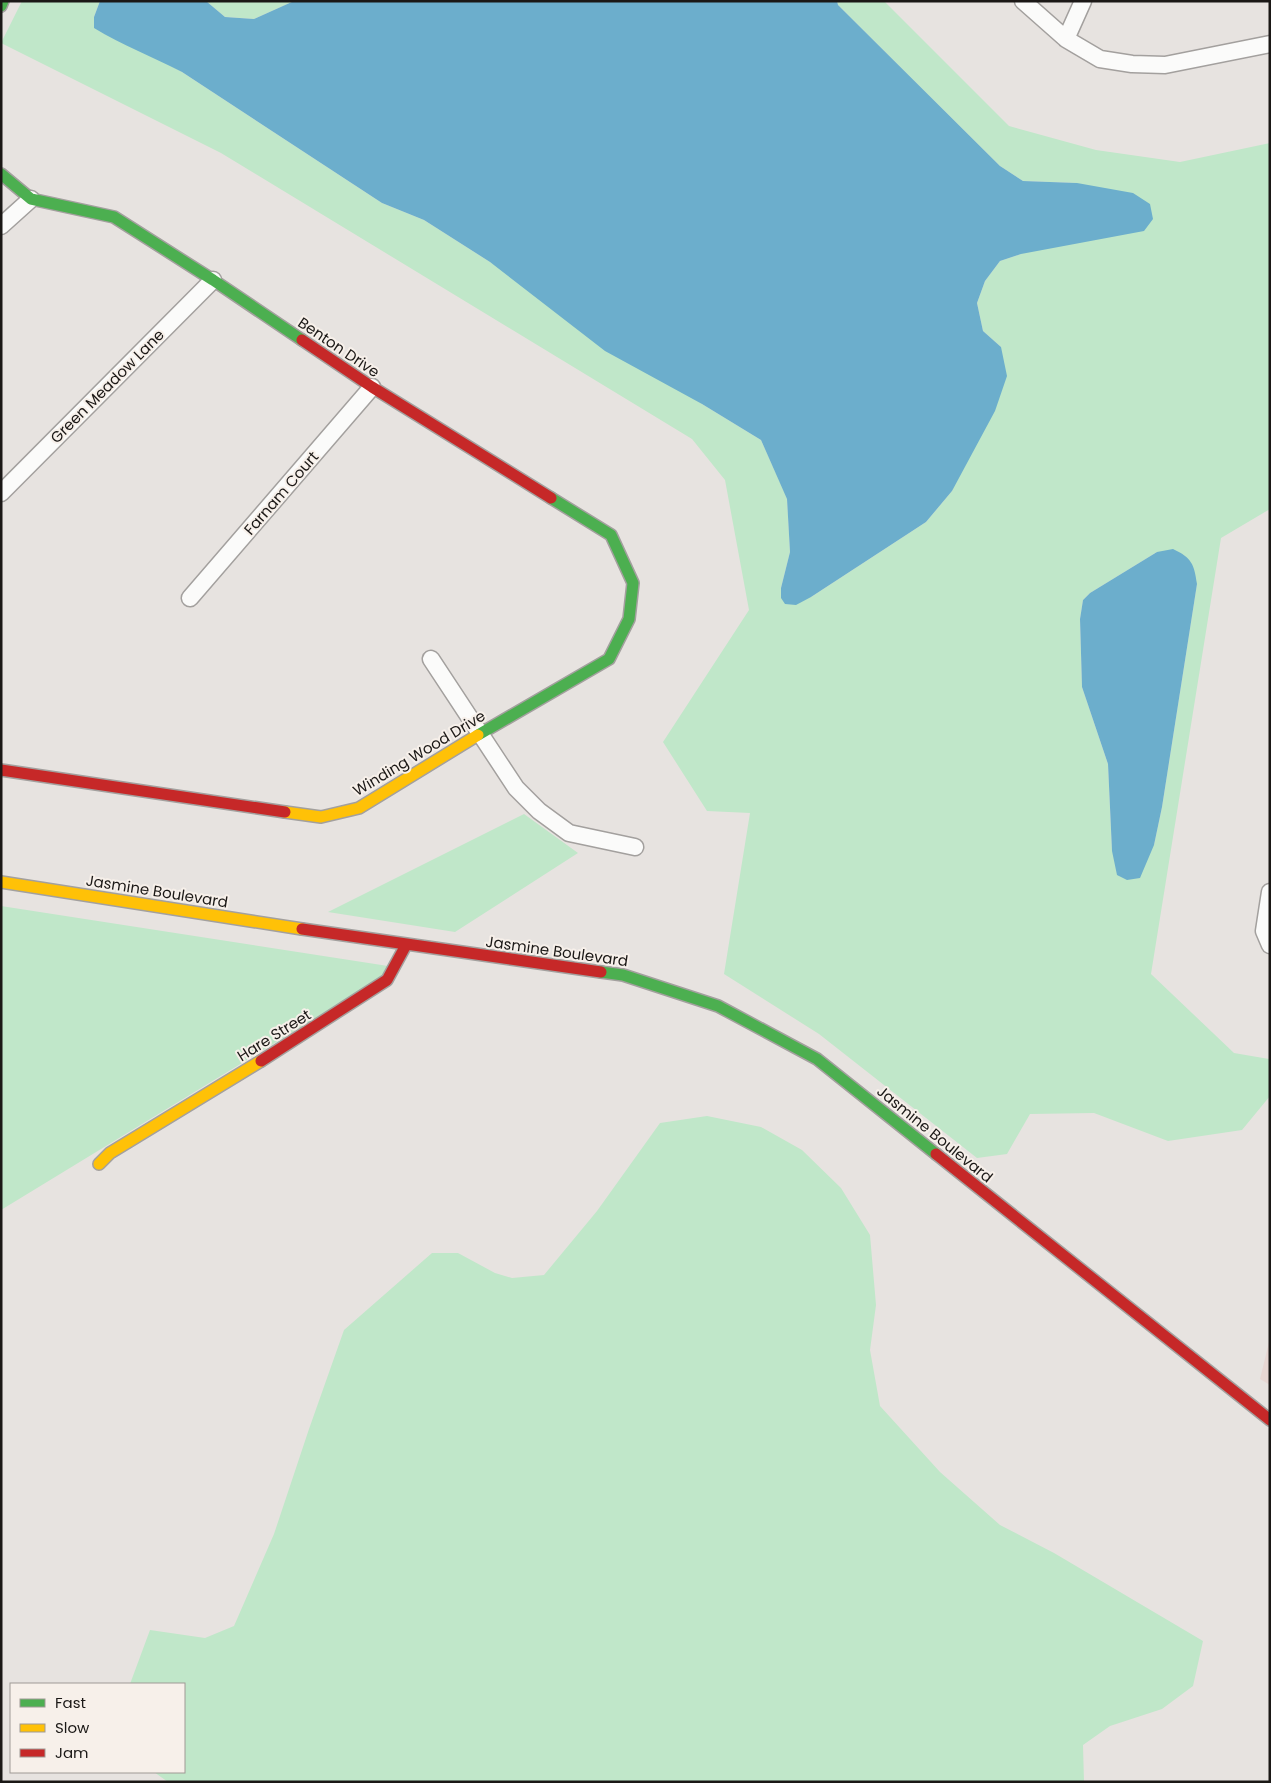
<svg xmlns="http://www.w3.org/2000/svg" width="1271" height="1783" font-family="Poppins,sans-serif">
<style>
.commercial{fill:#e7d7d3}
.green{fill:#c0e7c9;fill-rule:evenodd}
.water{fill:#6caecc}
.lines{fill:none;stroke-linecap:round;stroke-linejoin:round}
.street-casing{stroke:#a3a09e;stroke-width:19}
.fast-casing{stroke:#a3a09e;stroke-width:14}
.slow-casing{stroke:#a3a09e;stroke-width:14}
.jam-casing{stroke:#a3a09e;stroke-width:14}
.street{stroke:#fbfbfa;stroke-width:16}
.fast{stroke:#4caf50;stroke-width:11}
.slow{stroke:#ffc107;stroke-width:11}
.jam{stroke:#c62828;stroke-width:11}
.labels{text-anchor:middle;dominant-baseline:central;stroke-width:4;stroke-linejoin:round;paint-order:stroke}
.street-label{font-size:15px;fill:#1b1816;stroke:#f7f0ea}
</style>
<rect width="100%" height="100%" fill="#e7e3e0"/>
<path class="commercial" d="M1270 1338V1385L1260 1379Z"/>
<path class="green" d="M22 1H100L94 17 159 59 182 72 382 203 424 220 490 262 702 404 761 440 787 498 790 552 781 588 811 597 926 522 952 491 1001 347 983 331 977 303 985 281 1000 261 1021 254 1077 183 1023 181 1000 166 838 5 837 1H884L1009 126 1096 150 1180 162 1270 143V509L1221 538 1151 974 1234 1053 1269 1059 1270 1096 1242 1130 1168 1141 1094 1113 1030 1114 1007 1154 977 1158 819 1034 724 974 750 813 707 811 663 742 749 610 725 480 692 439 221 153 1 43ZM1157 552 1197 584 1162 807 1154 845 1112 851 1108 764 1082 687 1080 619 1083 600 1090 593Z
M206 1H294L254 19 225 17Z
M524 814 578 853 455 932 328 912Z
M1 906 388 966 385 976 1 1210Z
M707 1116 761 1127 802 1150 841 1188 870 1235 876 1305 870 1350 880 1406 940 1472 1000 1525 1054 1553 1203 1641 1193 1686 1162 1709 1110 1726 1083 1745 1084 1782H168L154 1772H184V1684H130L150 1630 205 1638 234 1626 274 1534 309 1429 344 1330 432 1253H458L495 1273 512 1278 544 1275 597 1211 660 1123Z"/>
<path class="water" d="M100 1H206L225 17 254 19 294 1H837L838 5 1000 166 1023 181 1077 183 1133 193 1150 204 1153 219 1144 231 1021 254 1000 261 985 281 977 303 983 331 1001 347 1007 376 995 411 952 491 926 522 811 597 796 605 785 604 781 598V588L790 552 787 499 761 440 702 404 605 351 490 262 424 220 382 203 182 72C153 57 122 45 94 28V17Z
M1173 549C1192 558 1194 564 1197 584L1162 807 1154 845 1140 878 1127 880 1117 875 1112 851 1108 764 1082 687 1080 619 1083 600 1090 593 1157 552Z"/>
<g class="lines">
<g class="street-casing">
<path id="street" d="M1023 1 1066 39 1100 59 1132 64 1165 65 1270 44
M1066 39 1083 1
M1 226 31 199
M1 493 213 280
M190 598 372 387
M431 659 516 788 539 811 569 833 635 847
M1270 892 1264 931 1270 945"/>
</g>
<g class="fast-casing">
<path id="fast" d="M1 6 3 1
M1 174 31 199 114 217 213 280 302 340
M478 735 609 659 629 619 633 583 611 535 551 498
M601 972 623 975 718 1006 817 1059 936 1154"/>
</g>
<g class="slow-casing">
<path id="slow" d="M285 812 321 817 359 808 478 735
M1 882 302 929
M99 1164 110 1153 261 1061"/>
</g>
<g class="jam-casing">
<path id="jam" d="M302 340 372 387 551 498
M1 770 285 812
M302 929 601 972
M261 1061 387 980 406 945
M936 1154 1270 1420"/>
</g>
<use href="#street" class="street"/>
<use href="#fast" class="fast"/>
<use href="#slow" class="slow"/>
<use href="#jam" class="jam"/>
</g>
<g class="labels">
<g class="street-label">
<text transform="translate(339 347) rotate(34)">Benton Drive</text>
<text transform="translate(107 386) rotate(-45)">Green Meadow Lane</text>
<text transform="translate(281 493) rotate(-49)">Farnam Court</text>
<text transform="translate(419 753) rotate(-31)">Winding Wood Drive</text>
<text transform="translate(157 891) rotate(9)">Jasmine Boulevard</text>
<text transform="translate(557 951) rotate(8)">Jasmine Boulevard</text>
<text transform="translate(274 1035) rotate(-32)">Hare Street</text>
<text transform="translate(935 1134) rotate(39)">Jasmine Boulevard</text>
</g>
</g>
<rect width="1271" height="1783" fill="none" stroke="#1b1816" stroke-width="5"/>
<rect x="10" y="1683" width="175" height="90" fill="#f7f0ea" stroke="#9f9a95"/>
<rect x="20" y="1699" width="25" height="8" fill="#4caf50" stroke="#9f9a95"/>
<text x="55" y="1708" font-size="15" fill="#1b1816">Fast</text>
<rect x="20" y="1724" width="25" height="8" fill="#ffc107" stroke="#9f9a95"/>
<text x="55" y="1733" font-size="15" fill="#1b1816">Slow</text>
<rect x="20" y="1749" width="25" height="8" fill="#c62828" stroke="#9f9a95"/>
<text x="55" y="1758" font-size="15" fill="#1b1816">Jam</text>
</svg>
